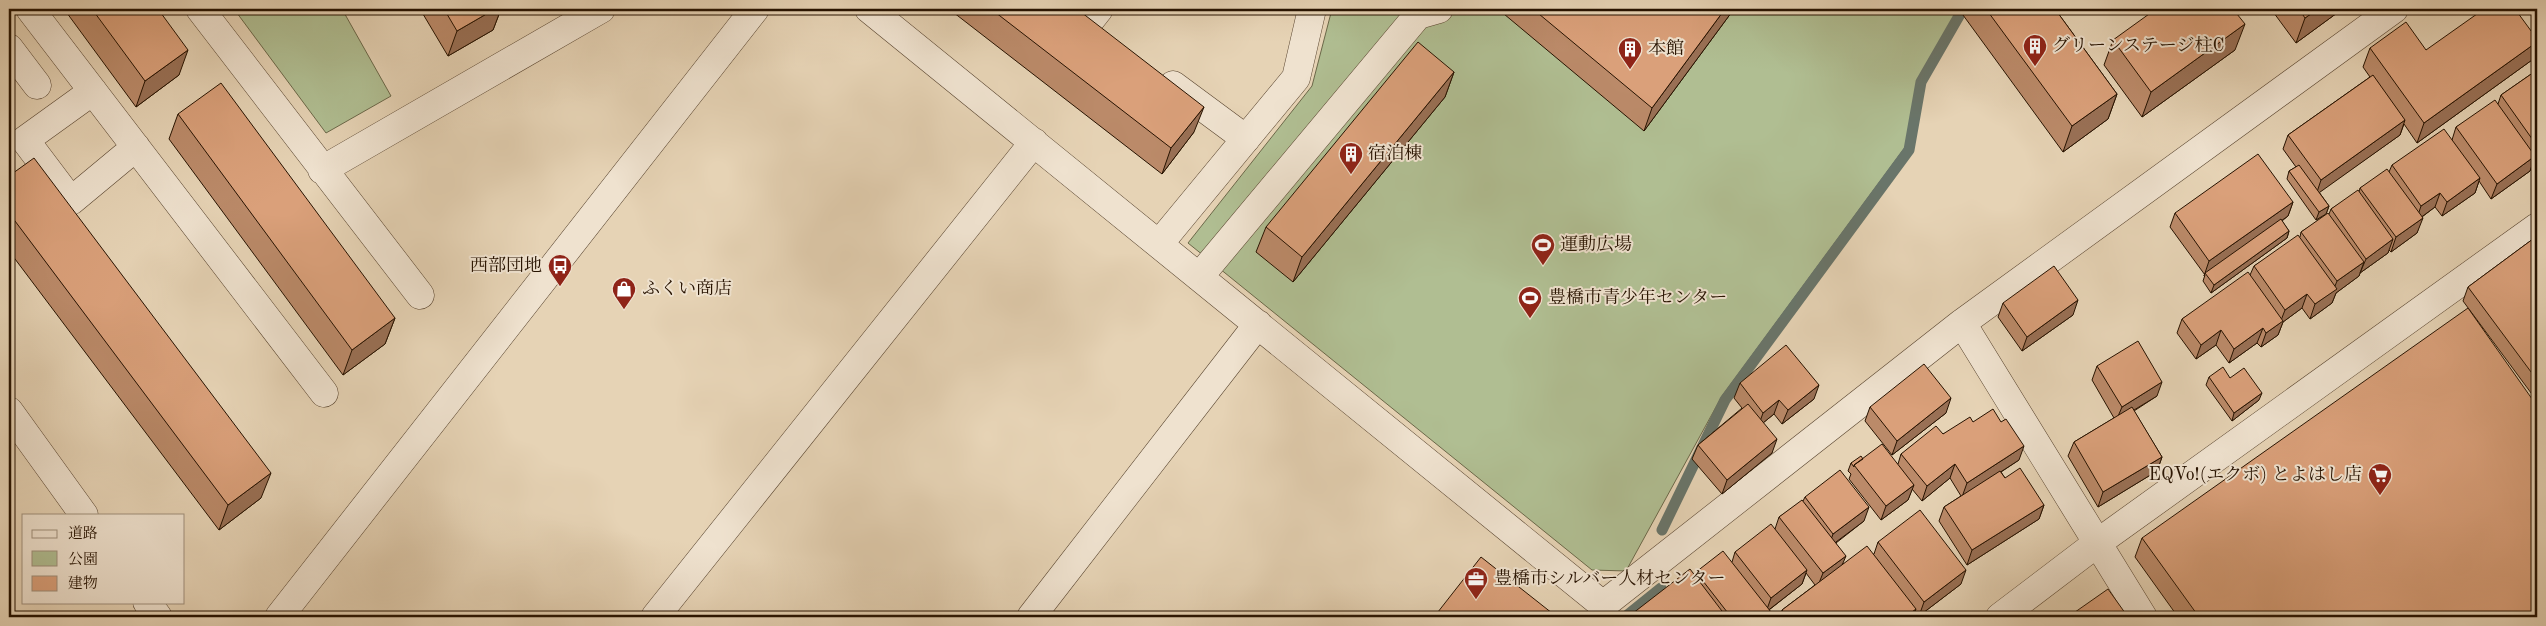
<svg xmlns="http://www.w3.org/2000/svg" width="2546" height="626" font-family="'Old Standard TT','Noto Serif JP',serif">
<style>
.green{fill:#b0be92;stroke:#6b6849}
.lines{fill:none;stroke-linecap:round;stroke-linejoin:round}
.stream{stroke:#69756a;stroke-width:11}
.minor-casing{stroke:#56422d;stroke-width:29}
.minor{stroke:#efe2cf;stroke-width:28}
.wall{fill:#bb8a69;stroke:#261200}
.shaded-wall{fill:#997055;stroke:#261200}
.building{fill:#daa07a;stroke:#261200}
.labels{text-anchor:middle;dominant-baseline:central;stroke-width:4;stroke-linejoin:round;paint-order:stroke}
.poi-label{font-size:18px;fill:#261200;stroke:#efe2cf;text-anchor:start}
</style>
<rect width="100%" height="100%" fill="#e6d3b5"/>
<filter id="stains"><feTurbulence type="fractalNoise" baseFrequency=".004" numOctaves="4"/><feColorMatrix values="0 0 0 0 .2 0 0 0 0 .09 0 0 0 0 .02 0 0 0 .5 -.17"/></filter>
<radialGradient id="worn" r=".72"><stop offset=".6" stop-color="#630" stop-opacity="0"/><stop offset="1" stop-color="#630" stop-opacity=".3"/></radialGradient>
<path class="green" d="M234 9H342L391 96 326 133Z
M1332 9H1960L1917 81 1906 146 1722 396 1626 571 1592 570 1188 243 1312 86Z"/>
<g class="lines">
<path class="stream" d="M1662 530 1725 400 1909 150 1921 82 1963 9
M1625 617 1661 588"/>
<g class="minor-casing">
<path id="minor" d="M30 9 324 393
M200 9 420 295
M869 9 1603 605 1962 323 2394 9
M1088 23 1099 9
M9 48 37 85
M1173 85 1246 139
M93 91 25 140 71 201 136 147
M322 170 601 9
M1159 244 1296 78 1312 9
M1199 277 1418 15 1439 9
M1962 323 2143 617
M9 411 84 515
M147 602 158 617
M279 617 755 9
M655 617 1034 142
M1031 617 1258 324
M2000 617 2096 544 2537 227"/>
</g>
<use href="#minor" class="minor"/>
</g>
<path class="wall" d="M64 9H158L179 75 136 107Z
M420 9H501L493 30 448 56Z
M949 9H1077L1194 132 1162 174Z
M1498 9H1734L1644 131Z
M1965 9H2055L2117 94 2108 119 2063 152 1963 15Z
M2271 9H2339L2337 13 2296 43Z
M2113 40 2235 50 2142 117 2104 65Z
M2370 48 2426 50 2532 60 2417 143 2404 124 2400 135 2319 192 2329 206 2326 214 2316 220 2287 179 2289 171 2296 167 2283 149 2288 135 2370 77 2363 67Z
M2537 70V152L2534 155 2530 171 2491 199 2479 181 2475 193 2442 216 2435 207 2422 217 2417 233 2391 252 2389 250 2388 253 2360 273 2359 276 2336 293 2332 303 2310 319 2302 308 2283 322 2278 335 2261 347 2257 343 2229 363 2216 345 2196 359 2177 333 2182 319 2250 275 2254 266 2300 237 2301 232 2329 214 2331 209 2359 192 2360 188 2389 172 2392 165 2452 140 2456 127 2498 104 2501 95Z
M1454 72 1445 97 1293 282 1256 252 1266 227Z
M178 114 395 318 385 344 343 375 169 139Z
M9 176 261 498 219 530 9 251Z
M2293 202 2288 216 2282 221 2289 231 2287 238 2211 293 2203 281 2205 275 2170 227 2175 213Z
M2537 236V401L2463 301 2468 287Z
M2003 303 2073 315 2022 351 1998 317Z
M2097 366 2157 396 2134 411 2162 457 2157 471 2098 507 2068 456 2074 442 2114 418 2092 380Z
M2209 377 2230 378 2259 400 2232 421 2206 385Z
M1740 383 1814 399 1782 424 1774 414 1763 423 1772 453 1722 494 1692 459 1698 445 1742 408 1734 398Z
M1870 407 1946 413 1892 455 1865 421Z
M1973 422 2019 460 2001 472 2005 478 2044 505 2039 519 1967 565 1939 521 1944 507 1961 496 1950 478 1922 501 1912 489 1908 500 1881 520 1849 479 1851 474 1848 471 1851 463 1863 459 1898 464 1901 454 1943 434Z
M1805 497 1864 521 1836 543 1843 564 1874 554 1878 542 1961 584 1919 616 1915 611 1913 617H1780L1782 610 1815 585 1806 573 1802 584 1769 610 1771 612 1769 617H1628L1695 575 1696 572 1732 562 1735 552 1775 529 1779 517 1803 501Z
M2142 538 2537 617H2178L2135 557Z"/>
<path class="shaded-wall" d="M495 9H501L493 30 448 56 457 31Z
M1725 9H1734L1644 131 1652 108Z
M2318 9H2339L2337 13 2296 43 2305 18Z
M2245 24 2235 50 2142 117 2151 92Z
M2537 42V45L2532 60 2417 143 2424 123Z
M188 50 179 75 136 107 145 81Z
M1454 72 1445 97 1293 282 1302 257Z
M2117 94 2108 119 2063 152 2072 126Z
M1204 107 1194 132 1162 174 1171 148Z
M2405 120 2400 135 2316 195 2321 180Z
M2537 142V152L2530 158 2535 143Z
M2535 156 2530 171 2491 199 2497 184Z
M2480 178 2475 193 2442 216 2447 202Z
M2440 193 2435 207 2416 221 2421 206Z
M2293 202 2288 216 2206 274 2205 273 2204 276 2209 261Z
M2329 206 2326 214 2316 220 2319 212Z
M2423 218 2417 233 2391 252 2396 237Z
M2289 231 2287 238 2211 293 2214 285Z
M2393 239 2388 253 2360 273 2366 259Z
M2364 262 2359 276 2336 293 2332 303 2310 319 2315 304 2333 291 2337 281Z
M2307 294 2302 308 2283 322 2278 335 2261 347 2266 333 2280 323 2285 310Z
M2078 300 2073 315 2022 351 2027 337Z
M395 318 385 344 343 375 352 350Z
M2263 328 2257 343 2229 363 2234 349Z
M2221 330 2216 345 2196 359 2201 345Z
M2162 382 2157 396 2116 421 2122 407Z
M1819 385 1814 399 1782 424 1788 410Z
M2262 393 2259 400 2232 421 2234 413Z
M1951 398 1946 413 1892 455 1897 441Z
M1779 400 1774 414 1758 427 1763 413Z
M1777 439 1772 453 1722 494 1727 480Z
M2024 446 2019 460 1962 497 1967 483Z
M2162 457 2157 471 2098 507 2103 492Z
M1955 464 1950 478 1922 501 1927 486Z
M271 473 261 498 219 530 228 505Z
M1914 485 1908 500 1881 520 1886 506Z
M2044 505 2039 519 1967 565 1972 550Z
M1869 507 1864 521 1828 548 1833 534Z
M1846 556 1840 570 1817 588 1823 573Z
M1807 570 1802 584 1766 612 1771 598Z
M1966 570 1961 584 1919 616 1924 602Z
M1916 609 1913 617H1905Z
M1771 612 1769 617H1764Z"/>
<path class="building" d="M92 9H158L188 50 145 81Z
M444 9H495L457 31Z
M991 9H1077L1204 107 1171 148Z
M1533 9H1725L1652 108Z
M1986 9H2055L2117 94 2072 126Z
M2156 9H2233L2245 24 2151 92 2113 40Z
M2299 9H2318L2305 18Z
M2484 9H2515L2537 39V42L2424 123 2370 48 2406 22 2426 50Z
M1418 42 1454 72 1302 257 1266 227Z
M2537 70V142L2535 143 2501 95Z
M2373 75 2405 120 2321 180 2288 135Z
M221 83 395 318 352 350 178 114Z
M2495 100 2535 156 2497 184 2456 127Z
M2444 129 2480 178 2447 202 2440 193 2421 206 2392 165Z
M2258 154 2293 202 2209 261 2175 213Z
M34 158 271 473 228 505 9 213V176Z
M2299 165 2329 206 2319 212 2289 171Z
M2387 169 2423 218 2396 237 2360 188Z
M2358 190 2393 239 2366 259 2331 209Z
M2328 213 2364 262 2337 281 2301 232Z
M2281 219 2289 231 2214 285 2205 273Z
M2298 235 2337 289 2315 304 2307 294 2285 310 2254 266Z
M2537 236V380L2468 287Z
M2054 266 2078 300 2027 337 2003 303Z
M2248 272 2283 321 2266 333 2263 328 2234 349 2221 330 2201 345 2182 319Z
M2468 308 2537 406V617H2199L2142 538Z
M2138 341 2162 382 2122 407 2097 366Z
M1786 345 1819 385 1788 410 1779 400 1763 413 1740 383Z
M1924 364 1951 398 1897 441 1870 407Z
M2223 367 2230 378 2244 368 2262 393 2234 413 2209 377Z
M1748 404 1777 439 1727 480 1698 445Z
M2132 407 2162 457 2103 492 2074 442Z
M1993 409 2001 422 2006 419 2024 446 1967 483 1955 464 1927 486 1901 454 1936 426 1943 434 1970 417 1973 422Z
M1882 444 1914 485 1886 506 1854 465Z
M1861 456 1863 459 1854 465V467L1851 463Z
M2020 468 2044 505 1972 550 1944 507 2000 471 2005 478Z
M1840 470 1869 507 1833 534 1805 497Z
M1802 500 1846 556 1823 573 1779 517Z
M1920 510 1966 570 1924 602 1878 542Z
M1771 524 1807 570 1771 598 1735 552Z
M1867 546 1916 609 1905 617H1788L1782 610Z
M1723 551 1771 612 1764 617H1731L1696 572Z
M1481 557 1557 617H1434Z
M1690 569 1725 615 1722 617H1628Z
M2108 589 2128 617H2068Z"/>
<defs>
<g id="building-pin" transform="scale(1.25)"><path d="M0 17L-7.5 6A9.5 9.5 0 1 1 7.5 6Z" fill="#8f2418" stroke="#efe2cf"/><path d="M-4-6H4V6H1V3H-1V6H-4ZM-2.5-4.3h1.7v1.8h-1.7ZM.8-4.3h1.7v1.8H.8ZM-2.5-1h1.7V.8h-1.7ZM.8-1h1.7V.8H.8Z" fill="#fff"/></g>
<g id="stadium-pin" transform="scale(1.25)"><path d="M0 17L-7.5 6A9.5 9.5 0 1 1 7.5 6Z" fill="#8f2418" stroke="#efe2cf"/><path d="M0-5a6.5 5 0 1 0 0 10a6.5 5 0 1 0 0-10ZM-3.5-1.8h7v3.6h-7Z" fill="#fff"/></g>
<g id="bus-pin" transform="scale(1.25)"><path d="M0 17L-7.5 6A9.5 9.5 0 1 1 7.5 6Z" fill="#8f2418" stroke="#efe2cf"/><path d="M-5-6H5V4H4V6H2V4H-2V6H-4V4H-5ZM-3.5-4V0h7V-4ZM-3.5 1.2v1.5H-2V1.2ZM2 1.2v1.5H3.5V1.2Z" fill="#fff"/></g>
<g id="shop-pin" transform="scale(1.25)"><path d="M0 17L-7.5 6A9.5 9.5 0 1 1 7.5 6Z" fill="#8f2418" stroke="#efe2cf"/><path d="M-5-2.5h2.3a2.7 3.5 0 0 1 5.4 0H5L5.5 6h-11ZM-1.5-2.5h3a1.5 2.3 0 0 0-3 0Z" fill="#fff"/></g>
<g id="supermarket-pin" transform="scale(1.25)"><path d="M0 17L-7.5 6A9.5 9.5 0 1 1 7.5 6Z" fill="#8f2418" stroke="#efe2cf"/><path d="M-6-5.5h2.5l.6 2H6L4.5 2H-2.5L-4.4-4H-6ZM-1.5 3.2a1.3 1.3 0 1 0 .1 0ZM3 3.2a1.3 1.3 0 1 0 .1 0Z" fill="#fff"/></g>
<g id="office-pin" transform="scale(1.25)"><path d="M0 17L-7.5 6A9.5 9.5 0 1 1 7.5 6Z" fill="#8f2418" stroke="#efe2cf"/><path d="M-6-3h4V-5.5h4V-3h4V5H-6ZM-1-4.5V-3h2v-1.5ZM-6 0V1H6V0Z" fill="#fff"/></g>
</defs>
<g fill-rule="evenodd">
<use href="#building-pin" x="2035" y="46"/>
<use href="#building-pin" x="1630" y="49"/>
<use href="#building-pin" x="1351" y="154"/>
<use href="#stadium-pin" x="1543" y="245"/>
<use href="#bus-pin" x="560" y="266"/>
<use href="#shop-pin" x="624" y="289"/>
<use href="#stadium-pin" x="1530" y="298"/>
<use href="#supermarket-pin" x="2380" y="475"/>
<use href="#office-pin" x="1476" y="579"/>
</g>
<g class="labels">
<g class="poi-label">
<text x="2052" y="46">グリーンステージ柱C</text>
<text x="1648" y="49">本館</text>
<text x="1368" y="154">宿泊棟</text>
<text x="1560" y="245">運動広場</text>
<text x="542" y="266" text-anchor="end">西部団地</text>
<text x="642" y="289">ふくい商店</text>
<text x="1548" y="298">豊橋市青少年センター</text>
<text x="2362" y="475" text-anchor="end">EQVo!(エクボ) とよはし店</text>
<text x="1494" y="579">豊橋市シルバー人材センター</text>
</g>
</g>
<rect width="2546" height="626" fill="none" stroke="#e6d3b5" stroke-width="30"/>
<rect x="10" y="10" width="2526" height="606" fill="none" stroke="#261200" stroke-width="2.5"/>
<rect x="15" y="15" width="2516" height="596" fill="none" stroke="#261200"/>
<rect x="22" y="514" width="162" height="90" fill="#efe2cf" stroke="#9f8f7c"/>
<rect x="32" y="530" width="25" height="8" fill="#efe2cf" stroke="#9f8f7c"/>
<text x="68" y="538" font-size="15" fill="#261200">道路</text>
<rect x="32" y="551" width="25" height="15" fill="#b0be92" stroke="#9f8f7c"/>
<text x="68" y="564" font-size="15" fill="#261200">公園</text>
<rect x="32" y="576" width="25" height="15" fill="#daa07a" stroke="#9f8f7c"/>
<text x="68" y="588" font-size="15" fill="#261200">建物</text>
<rect width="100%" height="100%" filter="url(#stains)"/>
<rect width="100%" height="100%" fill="url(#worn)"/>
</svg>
